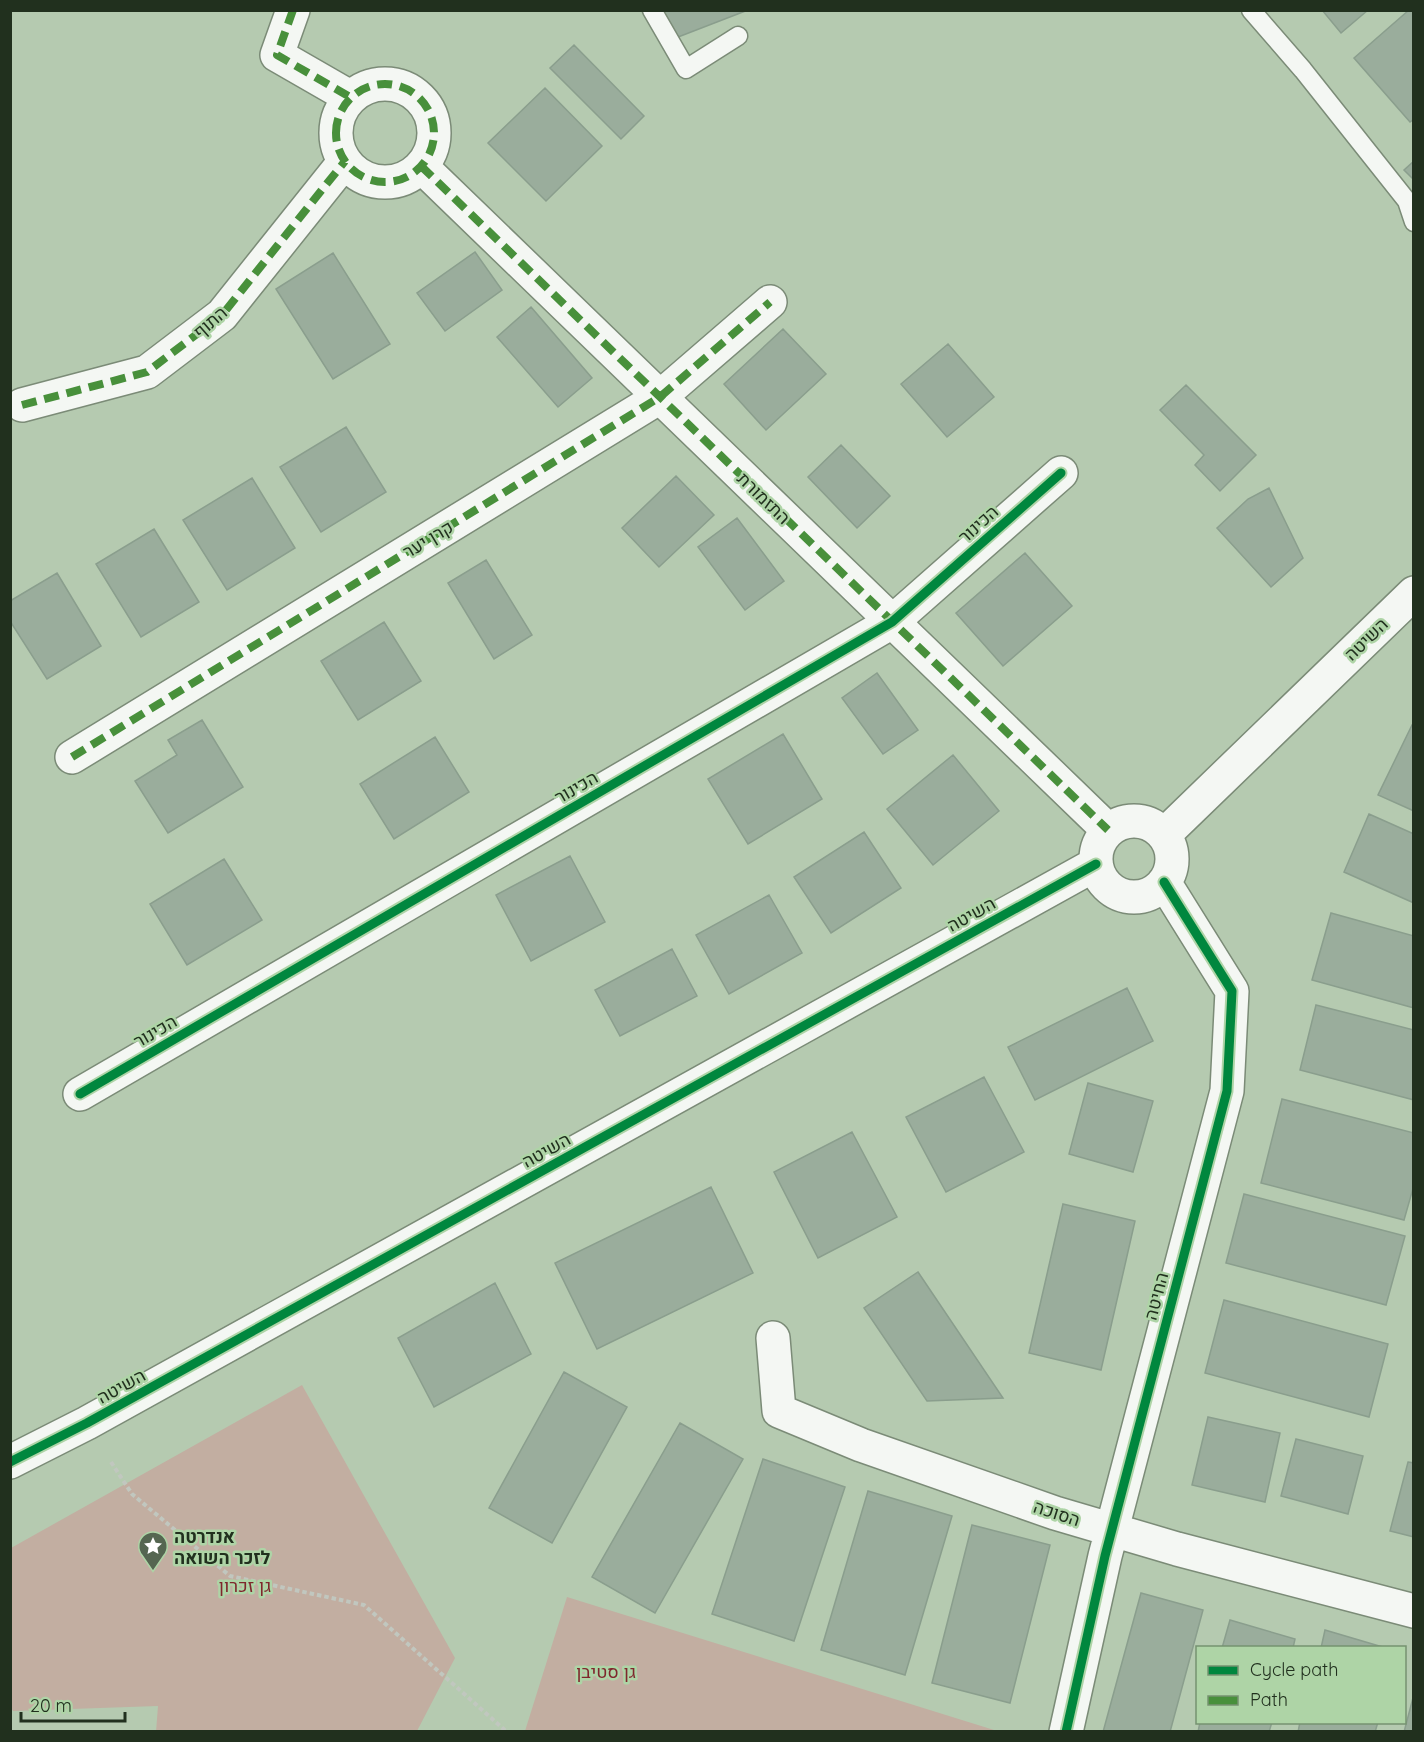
<svg xmlns="http://www.w3.org/2000/svg" width="1424" height="1742" font-family="Quicksand,Heebo,sans-serif">
<style>
.green{fill:#c2aea1}
.building{fill:#9aad9c;stroke:#8a9e8d;stroke-width:1.5}
.lines{fill:none;stroke-linecap:round;stroke-linejoin:round}
.lane-casing{stroke:#7b8b77;stroke-width:21}
.street-casing{stroke:#7b8b77;stroke-width:36}
.path{stroke:#c1c7bf;stroke-width:4;stroke-dasharray:4.5 3;stroke-linecap:butt}
.lane{stroke:#f4f7f3;stroke-width:18}
.street{stroke:#f4f7f3;stroke-width:33}
.quiet{stroke:#48903b;stroke-width:8;stroke-dasharray:15 8;stroke-linecap:butt}
.cycleway-casing{stroke:#aed4a6;stroke-width:13}
.cycleway{stroke:#00873e;stroke-width:9}
.labels{text-anchor:middle;dominant-baseline:central;stroke-width:5;stroke-linejoin:round;paint-order:stroke}
.street-label{font-size:18px;fill:#21301e;stroke:#aed4a6}
.poi-label{font-size:18px;font-weight:bold;fill:#21301e;stroke:#aed4a6;text-anchor:start}
.park-label{font-size:18px;fill:#7f272d;stroke:#aed4a6}
</style>
<rect width="100%" height="100%" fill="#b5cab0"/>
<path class="green" d="M302 1385 455 1658 417 1731 156 1732 158 1706 13 1711 10 1706 11 1548Z
M567 1597 994 1730V1731H525Z"/>
<path class="building" d="M663 10H748L673 39Z
M1322 10H1368L1341 33Z
M1409 10H1414V119L1410 122 1354 58Z
M574 45 644 116 621 139 550 68Z
M545 88 602 146 546 201 488 143Z
M1414 161V180L1404 170Z
M475 252 502 290 445 331 417 293Z
M333 253 390 344 333 379 276 289Z
M531 307 592 378 558 407 497 337Z
M783 329 826 374 766 430 724 384Z
M948 344 994 397 947 437 901 384Z
M1186 385 1256 455 1220 491 1195 465 1204 455 1160 410Z
M346 427 386 492 321 532 280 467Z
M841 445 890 496 857 528 808 477Z
M676 476 714 515 659 567 622 528Z
M252 478 295 548 227 590 183 520Z
M1269 488 1303 558 1271 587 1217 528 1248 499Z
M737 518 784 581 745 610 698 547Z
M154 529 199 602 141 637 96 564Z
M1025 553 1072 606 1003 666 956 613Z
M486 560 532 635 494 659 448 583Z
M57 573 101 646 47 679 10 621V601Z
M384 622 421 681 358 720 321 661Z
M877 673 918 730 883 754 842 698Z
M202 720 243 787 168 833 135 781 177 755 168 740Z
M1412 725 1414 726V811L1378 795Z
M783 734 822 799 748 844 708 779Z
M435 737 469 792 394 839 360 784Z
M953 755 999 811 933 865 887 809Z
M1369 814 1414 834V903L1344 872Z
M864 832 901 888 831 933 794 877Z
M570 856 605 922 531 961 496 895Z
M224 859 262 920 187 965 150 904Z
M769 895 802 953 729 994 696 935Z
M1331 913 1414 936V1008L1312 980Z
M672 949 697 996 620 1036 595 990Z
M1127 988 1153 1041 1035 1100 1008 1047Z
M1316 1005 1414 1030V1100L1300 1070Z
M984 1077 1024 1152 946 1192 906 1117Z
M1088 1083 1153 1101 1133 1172 1069 1154Z
M1282 1099 1414 1133V1185L1404 1220 1261 1183Z
M852 1132 897 1217 818 1258 774 1172Z
M711 1187 753 1273 597 1349 555 1263Z
M1244 1194 1405 1236 1386 1305 1226 1263Z
M1063 1204 1135 1221 1101 1370 1029 1353Z
M918 1272 1003 1398 927 1401 864 1308Z
M495 1283 531 1354 434 1407 398 1338Z
M1224 1300 1388 1344 1369 1417 1205 1373Z
M564 1372 627 1407 552 1543 489 1508Z
M1208 1417 1280 1433 1265 1502 1192 1485Z
M680 1423 743 1459 655 1613 592 1577Z
M1296 1439 1363 1456 1348 1514 1281 1496Z
M763 1459 845 1487 794 1641 712 1614Z
M1408 1462 1414 1463V1537L1390 1531Z
M868 1491 952 1516 905 1675 821 1650Z
M972 1525 1050 1545 1010 1703 932 1683Z
M1141 1593 1203 1610 1170 1732H1103Z
M1230 1620 1295 1639 1293 1648H1222Z
M1325 1630 1386 1648H1321Z
M1414 1694V1732H1404Z
M1200 1722H1272L1269 1732H1198Z
M1300 1722H1378L1375 1732H1298Z"/>
<g class="lines">
<g class="lane-casing">
<path id="lane" d="M652 10 686 69 738 36
M1251 10 1303 70 1407 201 1414 222"/>
</g>
<g class="street-casing">
<path id="street" d="M293 10 277 55 350 97
M336 133a49 49 0 1 1 98 0a49 49 0 1 1-98 0Z
M421 166 1108 830
M22 405 147 372 222 315 345 161
M72 757 660 397 770 302
M1096 859a38 38 0 1 1 76 0a38 38 0 1 1-76 0Z
M1164 835 1414 593
M80 1094 892 622 1061 473
M773 1338 779 1411 861 1445 1055 1513 1177 1549 1414 1611
M10 1462 87 1423 1096 864
M1066 1732 1105 1556 1227 1091 1232 991 1164 882"/>
</g>
<path class="path" d="M111 1462 132 1494 230 1576 364 1605 507 1732"/>
<use href="#lane" class="lane"/>
<use href="#street" class="street"/>
<path class="quiet" d="M293 10 277 55 350 97
M336 133a49 49 0 1 1 98 0a49 49 0 1 1-98 0Z
M421 166 1108 830
M22 405 147 372 222 315 345 161
M72 757 660 397 770 302"/>
<g class="cycleway-casing">
<path id="cycleway" d="M80 1094 892 622 1061 473
M10 1462 87 1423 1096 864
M1066 1732 1105 1556 1227 1091 1232 991 1164 882"/>
</g>
<use href="#cycleway" class="cycleway"/>
</g>
<defs>
<g id="sight-pin" transform="scale(1.5)"><path d="M0 17L-7.5 6A9.5 9.5 0 1 1 7.5 6Z" fill="#556651" stroke="#aed4a6"/><path d="M0-6L1.8-2.2L6-1.7L2.9 1.2L3.7 5.4L0 3.3L-3.7 5.4L-2.9 1.2L-6-1.7L-1.8-2.2Z" fill="#fff"/></g>
</defs>
<g fill-rule="evenodd">
<use href="#sight-pin" x="153" y="1546"/>
</g>
<g class="labels">
<g class="street-label">
<text transform="translate(210 322) rotate(-41)">התוף</text>
<text transform="translate(764 498) rotate(44)">התזמורת</text>
<text transform="translate(978 524) rotate(-42)">הכינור</text>
<text transform="translate(428 539) rotate(-31)">קרן יער</text>
<text transform="translate(1366 639) rotate(-44)">השיטה</text>
<text transform="translate(576 787) rotate(-30)">הכינור</text>
<text transform="translate(971 914) rotate(-29)">השיטה</text>
<text transform="translate(155 1031) rotate(-30)">הכינור</text>
<text transform="translate(546 1150) rotate(-29)">השיטה</text>
<text transform="translate(1156 1296) rotate(-75)">החיטה</text>
<text transform="translate(121 1386) rotate(-29)">השיטה</text>
<text transform="translate(1057 1513) rotate(18)">הסוכה</text>
</g>
<g class="poi-label">
<text x="174" y="1536">אנדרטה<tspan x="174" dy="21">לזכר השואה</tspan></text>
</g>
<g class="park-label">
<text x="245" y="1585">גן זכרון</text>
<text x="606" y="1671">גן סטיבן</text>
</g>
</g>
<rect width="1424" height="1742" fill="none" stroke="#21301e" stroke-width="24"/>
<rect x="1196" y="1646" width="210" height="78" fill="#aed4a6" stroke="#769270" stroke-width="1.5"/>
<rect x="1208" y="1666" width="30" height="9" fill="#00873e" stroke="#769270" stroke-width="1.5"/>
<text x="1250" y="1676" font-size="18" fill="#21301e">Cycle path</text>
<rect x="1208" y="1696" width="30" height="9" fill="#48903b" stroke="#769270" stroke-width="1.5"/>
<text x="1250" y="1706" font-size="18" fill="#21301e">Path</text>
<path d="M21 1712v9h104v-9" fill="none" stroke="#21301e" stroke-width="3"/>
<text x="30" y="1712" font-size="18" fill="#21301e" stroke="#aed4a6" stroke-width="4.5" paint-order="stroke">20 m</text>
</svg>
